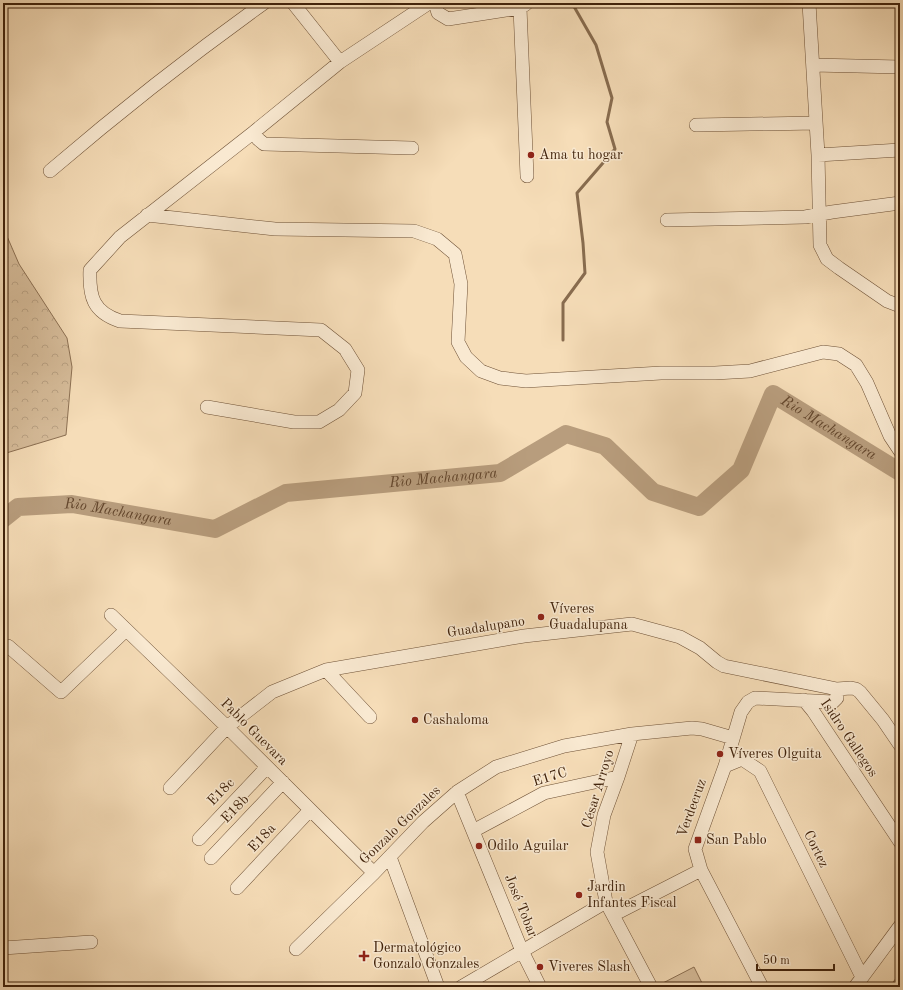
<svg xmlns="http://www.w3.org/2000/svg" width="903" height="990" font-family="'Old Standard TT',serif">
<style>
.forest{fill:url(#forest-crowns);stroke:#8c7053}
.garden{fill:#d7bd9b;stroke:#8c7053}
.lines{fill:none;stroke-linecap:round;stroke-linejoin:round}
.stream{stroke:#886c4f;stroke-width:3}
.river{stroke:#b89d7d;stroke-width:18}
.minor-casing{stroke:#6e5136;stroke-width:14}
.minor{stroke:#f9e9d1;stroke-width:13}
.poi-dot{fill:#8f2418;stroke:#f9e9d1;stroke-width:1.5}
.labels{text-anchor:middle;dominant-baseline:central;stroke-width:3;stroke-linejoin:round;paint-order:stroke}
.poi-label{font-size:14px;fill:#40220b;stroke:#f9e9d1;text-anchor:start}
.street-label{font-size:14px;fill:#40220b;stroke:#f9e9d1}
.water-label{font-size:15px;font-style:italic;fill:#64472d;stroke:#f9e9d1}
</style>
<defs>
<pattern id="forest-crowns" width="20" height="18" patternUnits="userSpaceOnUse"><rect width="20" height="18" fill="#d7bd9b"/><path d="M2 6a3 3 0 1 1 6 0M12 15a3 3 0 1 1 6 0" fill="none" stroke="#baa284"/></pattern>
</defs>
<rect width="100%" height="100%" fill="#f6ddb8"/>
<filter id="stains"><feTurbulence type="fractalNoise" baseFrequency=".005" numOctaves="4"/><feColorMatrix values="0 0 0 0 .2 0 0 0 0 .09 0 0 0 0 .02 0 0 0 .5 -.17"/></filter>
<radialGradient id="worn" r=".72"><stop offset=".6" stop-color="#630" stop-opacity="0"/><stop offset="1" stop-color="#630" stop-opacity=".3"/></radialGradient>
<path class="forest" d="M3 227 19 264 67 338 72 367 66 435 3 454Z"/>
<path class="garden" d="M694 967 703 985 700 987H663L661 984Z"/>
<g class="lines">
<path class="stream" d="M563 340V303L585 273 583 243 577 193 615 149 607 122 612 98 596 45 572 3"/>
<path class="river" id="s1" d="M3 519 18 507 72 504 215 529 286 493 500 473 566 434 605 446 653 492 699 507 741 470 773 394 900 472"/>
<g class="minor-casing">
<path id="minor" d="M293 3 340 62
M435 3 438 13 448 19 520 8 526 4
M809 3 818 155 820 245 827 259 839 268 887 301 900 306
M520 8 527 176
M813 65 900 67
M696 125 816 123
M254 132 258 139 264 144 412 148
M818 155 900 150
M50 171C119 112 190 56 264 3
M147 215 275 229 414 231 437 239 455 254 461 284 458 342 466 357 481 371 500 378 526 381 661 373H715L750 371 823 352 839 354 856 365 867 383 890 436 900 451
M667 220 805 217 832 212 900 203
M207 407 294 422H319L339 410 355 393 358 370 345 349 321 330 120 321C93 312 89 297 90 270L120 237 254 132 340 62 429 3
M111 615 227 727 374 873
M8 646 61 692 126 630
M326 670 370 717
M804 700 813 711 900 842
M632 734 618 777 604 815 597 852 606 902 651 987
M725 766 742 759 760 771 862 977
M170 788 227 727 272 692 326 670 524 636 632 624 680 637 700 648 717 662 724 666 837 689 851 688 856 689 860 692 883 720 900 745
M457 792 522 951 540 987
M473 831 544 793 618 777
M199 839 267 767
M390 857 438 987
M211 858 283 782
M237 888 310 810
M613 915 701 870
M3 948 91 942
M296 949 374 873 423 822 457 792 496 767 564 746 632 734 692 728 702 729 733 738
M461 987 606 902
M762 987 701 870 695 849 725 766 741 712 748 702 755 698 833 702 837 698V689
M855 987 900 926
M898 987 900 984"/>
</g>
<use href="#minor" class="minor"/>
</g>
<g class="poi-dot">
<circle cx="531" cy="155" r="4"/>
<circle cx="541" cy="617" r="4"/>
<circle cx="415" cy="720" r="4"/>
<circle cx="720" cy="754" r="4"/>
<rect x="694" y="836" width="8" height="8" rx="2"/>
<circle cx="479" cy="846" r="4"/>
<circle cx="579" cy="895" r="4"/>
<path d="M362 950h4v4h4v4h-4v4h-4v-4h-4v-4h4z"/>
<circle cx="540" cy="967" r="4"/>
</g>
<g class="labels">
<g class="poi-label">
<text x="539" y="155">Ama tu hogar</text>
<text x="549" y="609">Víveres<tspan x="549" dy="16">Guadalupana</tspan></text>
<text x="423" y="720">Cashaloma</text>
<text x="728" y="754">Víveres Olguita</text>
<text x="706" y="840">San Pablo</text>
<text x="487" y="846">Odilo Aguilar</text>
<text x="587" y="887">Jardin<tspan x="587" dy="16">Infantes Fiscal</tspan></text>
<text x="373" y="948">Dermatológico<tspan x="373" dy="16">Gonzalo Gonzales</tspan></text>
<text x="548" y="967">Viveres Slash</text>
</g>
<g class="street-label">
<text transform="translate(486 627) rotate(-9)">Guadalupano</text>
<text transform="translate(254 732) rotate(45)">Pablo Guevara</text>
<text transform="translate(849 738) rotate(56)">Isidro Gallegos</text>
<text transform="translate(550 777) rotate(-17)">E17C</text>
<text transform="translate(598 789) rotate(-73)">César Arroyo</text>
<text transform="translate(221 792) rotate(-46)">E18c</text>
<text transform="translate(692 808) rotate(-70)">Verdecruz</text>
<text transform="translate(235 809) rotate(-46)">E18b</text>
<text transform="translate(400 825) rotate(-44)">Gonzalo Gonzales</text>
<text transform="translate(262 838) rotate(-47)">E18a</text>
<text transform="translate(816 849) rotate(64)">Cortez</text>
<text transform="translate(521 906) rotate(68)">José Tobar</text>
</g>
<g class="water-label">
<text stroke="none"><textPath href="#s1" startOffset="949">Rio Machangara</textPath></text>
<text stroke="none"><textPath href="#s1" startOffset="456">Rio Machangara</textPath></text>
<text stroke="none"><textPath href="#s1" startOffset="120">Rio Machangara</textPath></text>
</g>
</g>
<rect width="903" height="990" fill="none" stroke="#f6ddb8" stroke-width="16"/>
<rect x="4" y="4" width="895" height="982" fill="none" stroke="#40220b" stroke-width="2"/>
<rect x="8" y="8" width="887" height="974" fill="none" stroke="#40220b"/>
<path d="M757 964v6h77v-6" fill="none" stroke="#40220b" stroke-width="2"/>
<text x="763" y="964" font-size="12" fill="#40220b" stroke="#f9e9d1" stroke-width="3" paint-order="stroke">50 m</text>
<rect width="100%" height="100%" filter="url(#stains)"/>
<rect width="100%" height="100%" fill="url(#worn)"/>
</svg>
